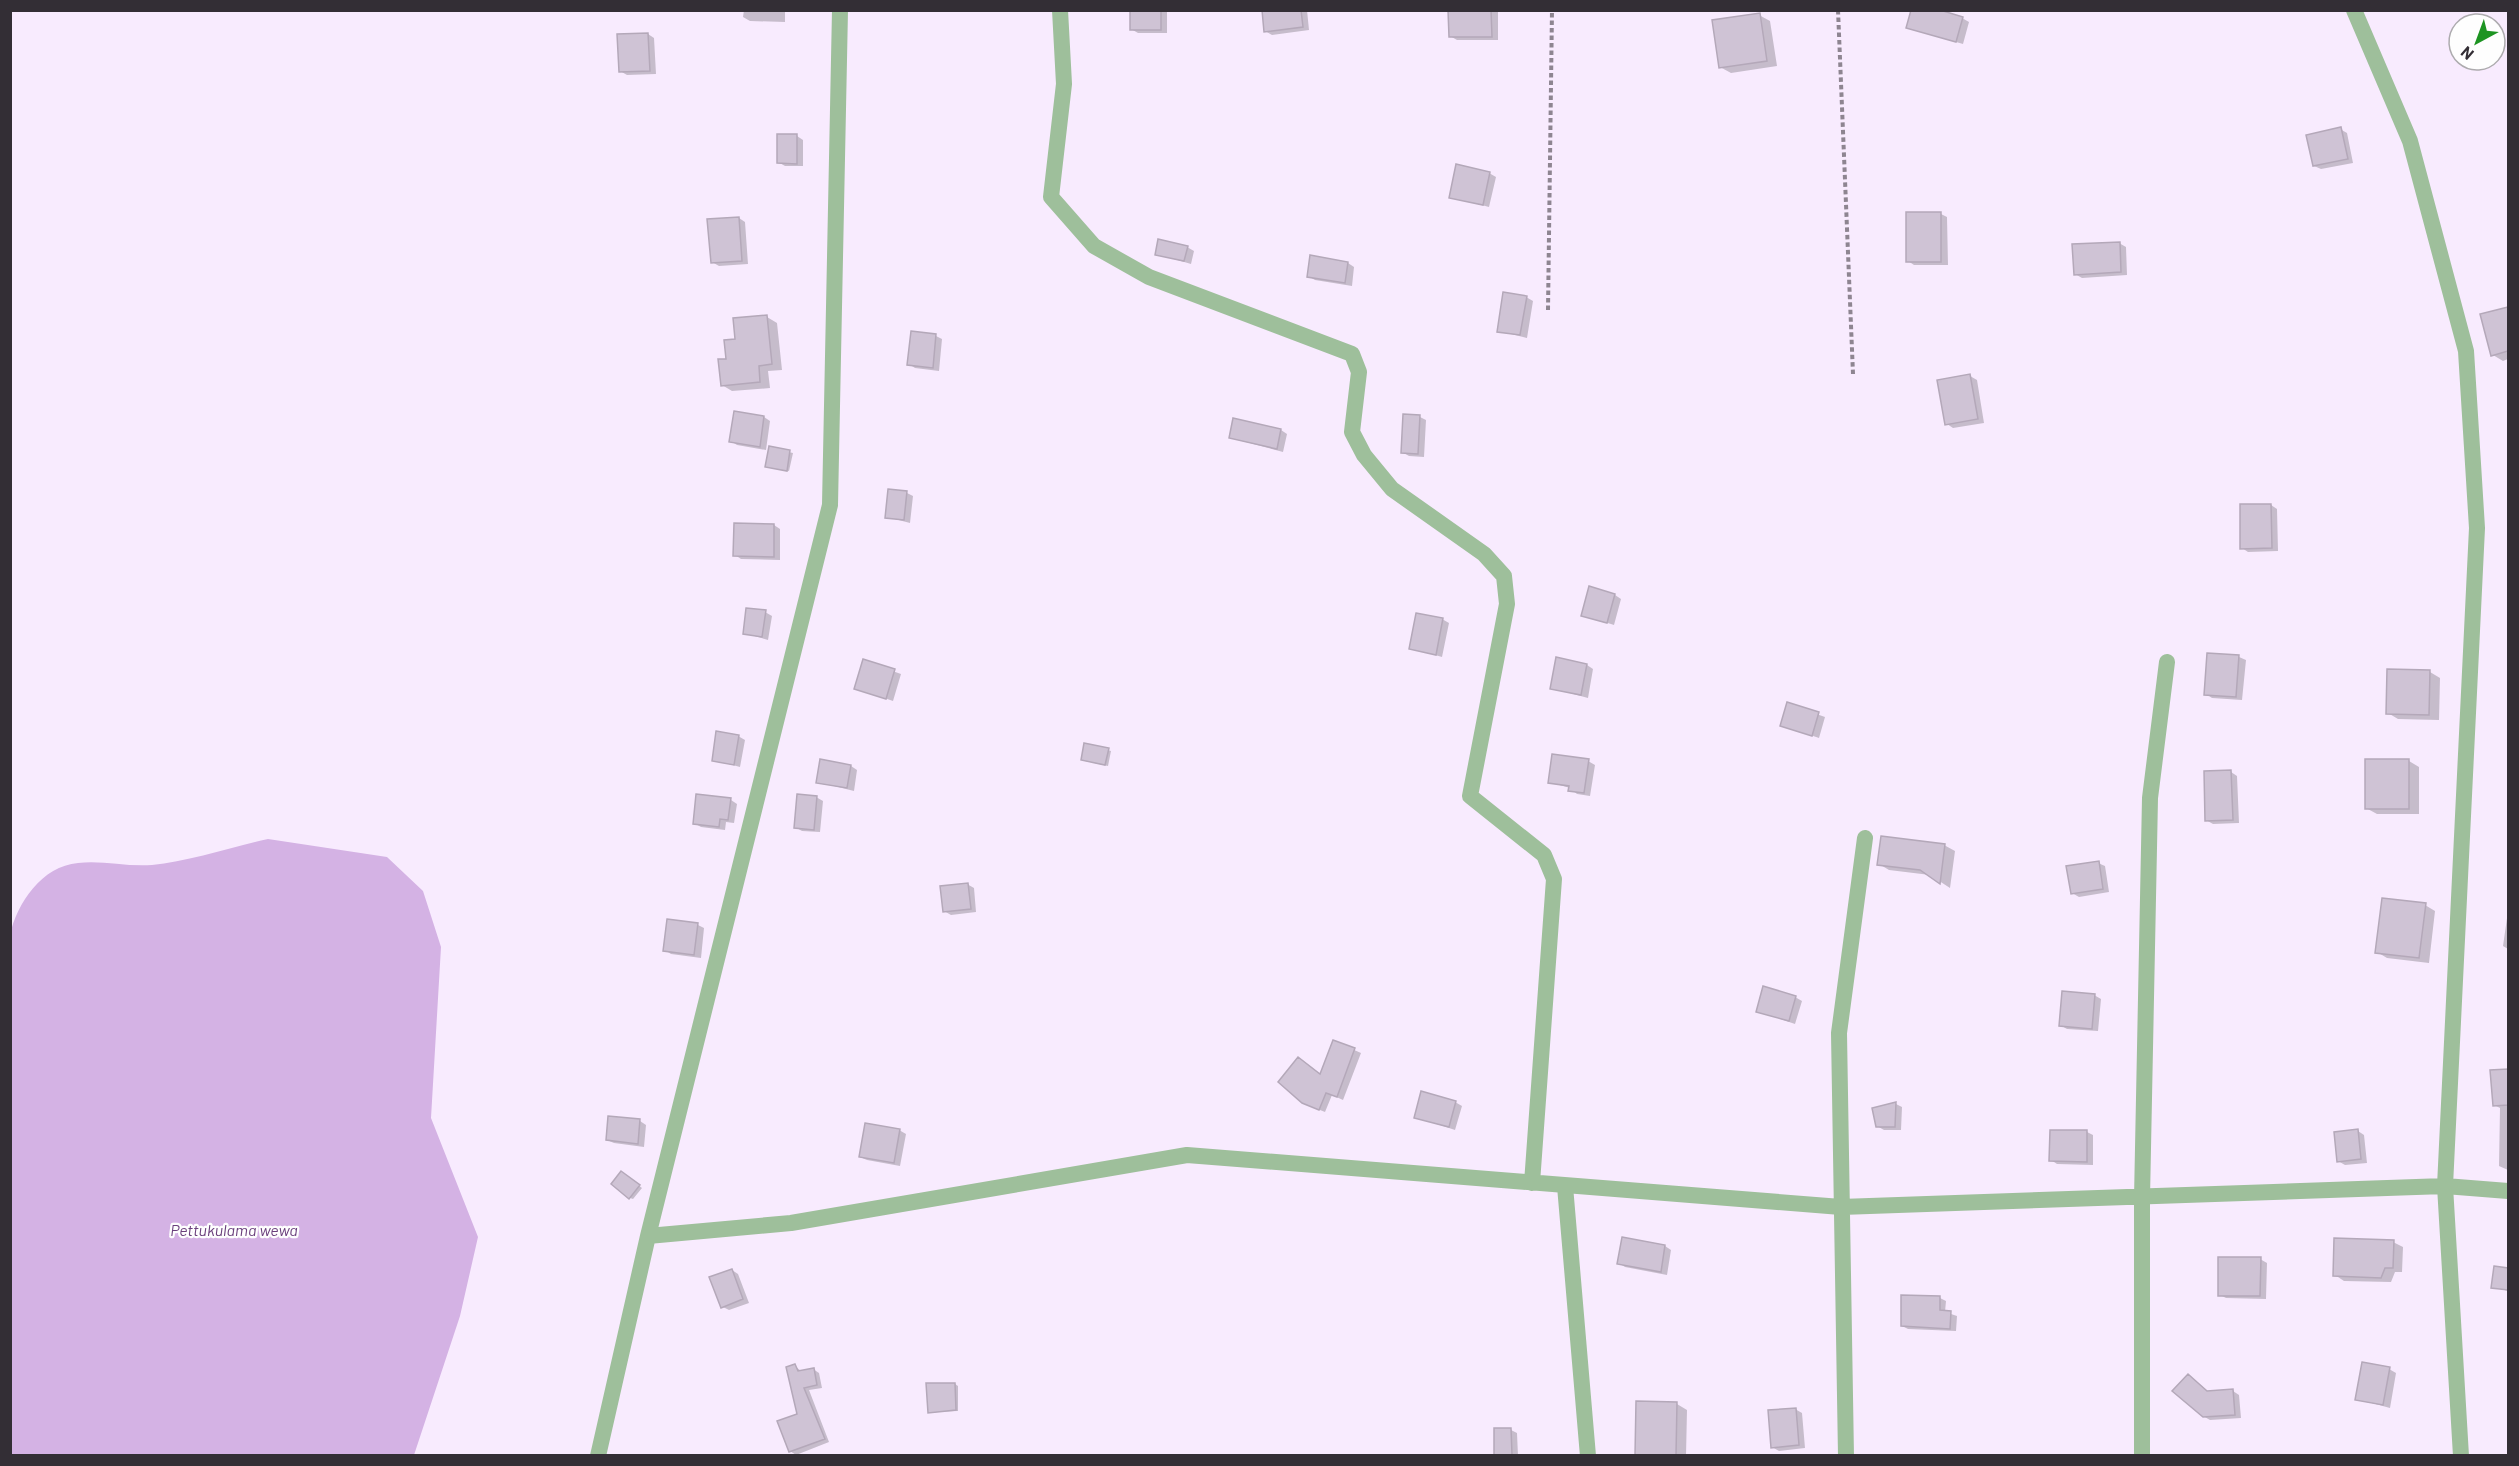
<svg xmlns="http://www.w3.org/2000/svg" width="2519" height="1466" font-family="Barlow,sans-serif">
<style>
.water{fill:#d4b2e4}
.shadow{fill:#0003}
.building{fill:#cfc3d5;stroke:#b4a8b9;stroke-width:1.5}
.lines{fill:none;stroke-linecap:round;stroke-linejoin:round}
.path{stroke:#8e8591;stroke-width:4;stroke-dasharray:4.5 3;stroke-linecap:butt}
.minor{stroke:#9ebf9b;stroke-width:16}
.labels{text-anchor:middle;dominant-baseline:central;stroke-width:4.5;stroke-linejoin:round;paint-order:stroke}
.water-label{font-size:16px;font-style:italic;fill:#6a3f7c;stroke:#fefefe}
</style>
<rect width="100%" height="100%" fill="#f8ebfe"/>
<path class="water" d="M268 839 387 857 423 891 441 947 431 1118 478 1237 460 1316 414 1455H11L10 935C17 903 42 866 78 863 102 860 127 867 152 865 187 862 232 847 268 839Z"/>
<path class="shadow" d="M744 10H785V22L750 21 743 17Z
M1131 10 1167 12V33H1138L1131 29Z
M1263 10H1307L1309 30 1272 35 1265 31Z
M1450 10H1498V40H1457L1450 36Z
M1759 15 1770 21 1777 66 1731 73 1720 67Z
M1962 18 1969 22 1963 44 1908 28Z
M648 34 654 38 656 74 627 75 620 71Z
M2340 129 2347 133 2353 163 2321 169 2314 166Z
M797 136 803 140V166H785L778 162Z
M1489 173 1496 177 1489 207 1451 197Z
M1941 214 1947 217 1948 265H1914L1908 261Z
M739 218 745 222 748 264 719 266 712 262Z
M2119 243 2126 247 2127 275 2082 278 2075 274Z
M1187 247 1194 251 1191 264 1157 254Z
M1348 263 1354 267 1352 286 1315 280 1308 276Z
M1526 297 1533 301 1527 338 1499 331Z
M2508 308V359L2503 361 2493 355 2482 315Z
M767 317 777 323 782 370 768 371 770 388 732 391 722 385 727 360 737 340Z
M936 336 942 339 939 371 915 368 909 364Z
M1970 376 1977 380 1984 423 1953 428 1947 424Z
M764 417 770 421 766 450 737 445 731 441Z
M1420 417 1426 420 1424 457 1409 456 1402 452Z
M1281 430 1287 434 1283 452 1231 438Z
M770 448 793 453 789 471 769 467Z
M889 491 907 493 913 496 910 523 887 517Z
M2271 505 2277 509 2278 551 2248 552 2242 548Z
M774 525 780 529V560L741 559 735 555Z
M1615 595 1621 599 1614 625 1583 615Z
M765 612 772 616 768 640 744 633Z
M1442 619 1449 623 1442 657 1411 648Z
M2209 654 2239 657 2246 660 2242 700 2212 698 2206 694Z
M864 661 901 674 893 701 856 688Z
M1587 665 1593 669 1588 698 1551 688Z
M2389 670 2430 672 2440 678 2439 720 2398 719 2388 713Z
M1788 704 1825 717 1819 738 1781 725Z
M738 736 745 740 740 767 714 760Z
M1086 744 1111 751 1108 766 1085 761Z
M1588 761 1595 765 1590 796 1577 794 1570 788 1549 782Z
M2409 761 2419 767V814H2377L2366 808Z
M851 766 857 770 854 791 818 782Z
M2231 772 2237 776 2239 823 2213 824 2206 820Z
M816 797 823 801 820 832 802 831 795 827Z
M731 800 737 804 734 823 726 822 725 830 701 827 694 823Z
M1944 845 1955 851 1950 888 1930 875 1889 870 1879 864Z
M2098 863 2105 866 2109 892 2079 897 2072 893Z
M967 884 974 888 976 912 951 915 944 911Z
M2425 905 2435 911 2429 963 2387 958 2377 952Z
M2508 911V949L2503 946Z
M668 921 698 925 704 928 701 958 671 954 665 950Z
M2094 995 2101 999 2098 1031 2067 1029 2060 1025Z
M1795 997 1802 1001 1795 1024 1757 1011Z
M1334 1041 1361 1053 1343 1100 1332 1095 1325 1112 1310 1106Z
M2508 1070V1170L2499 1166 2500 1108 2494 1105 2491 1072Z
M1455 1102 1462 1106 1455 1130 1416 1117Z
M1896 1104 1902 1107 1901 1130H1884L1877 1126Z
M640 1121 646 1125 644 1147 614 1143 607 1140Z
M899 1130 906 1134 900 1166 867 1160 860 1157Z
M2358 1131 2364 1135 2367 1163 2345 1165 2338 1161Z
M2087 1132 2093 1135V1165L2057 1164 2051 1160Z
M624 1174 642 1188 633 1199 630 1198Z
M2393 1242 2403 1247 2402 1272H2395L2391 1282 2344 1281 2335 1275Z
M1665 1246 1671 1250 1667 1275 1625 1267 1619 1263Z
M2260 1259 2267 1263 2266 1299 2226 1298 2220 1295Z
M2495 1268 2508 1269V1291L2493 1287Z
M732 1270 738 1274 749 1303 729 1310 723 1307Z
M1940 1298 1946 1301 1945 1312 1957 1316 1956 1331 1908 1329 1902 1326Z
M795 1366 802 1372 813 1369 819 1373 822 1388 809 1390 829 1442 796 1455 790 1451 798 1414Z
M2389 1369 2396 1373 2390 1408 2357 1399Z
M2188 1375 2209 1392 2233 1391 2239 1395 2241 1418 2210 1420 2203 1416Z
M955 1384 958 1386V1411L930 1412Z
M1677 1404 1687 1410 1686 1456 1636 1454Z
M1795 1409 1802 1413 1805 1448 1779 1451 1772 1447Z
M1496 1430H1511L1517 1433 1518 1456H1496Z"/>
<path class="building" d="M1130 10H1161V30H1130Z
M1262 10H1301L1303 27 1264 32Z
M1448 10H1491L1492 37H1449Z
M1911 10H1940L1963 17 1956 42 1906 28Z
M1760 13 1767 61 1719 68 1712 20Z
M648 33 650 71 619 72 617 34Z
M2341 127 2348 159 2313 166 2306 135Z
M777 134H797V164L777 163Z
M1456 164 1490 172 1483 205 1449 198Z
M1906 212H1941V262H1906Z
M739 217 742 261 711 263 707 219Z
M1158 239 1188 246 1184 261 1155 255Z
M2120 242 2121 272 2074 275 2072 244Z
M1310 255 1348 262 1345 283 1307 277Z
M1503 292 1527 296 1520 335 1497 332Z
M2508 307V351L2491 356 2480 314Z
M767 315 772 364 759 366 760 382 721 386 718 359H726L724 340 735 339 733 318Z
M911 331 936 334 933 368 907 365Z
M1970 374 1978 419 1945 425 1937 380Z
M734 411 764 416 760 447 729 442Z
M1403 414 1420 415 1418 454 1401 453Z
M1233 418 1281 429 1277 449 1229 438Z
M769 446 790 450 787 471 765 467Z
M888 489 907 491 904 520 885 518Z
M2240 504H2271L2272 548 2240 549Z
M734 523 774 524V557L733 556Z
M1589 586 1615 594 1607 623 1581 616Z
M746 608 766 610 762 637 743 634Z
M1416 613 1443 618 1436 655 1409 649Z
M2207 653 2239 655 2236 697 2204 695Z
M1556 657 1587 664 1581 695 1550 689Z
M863 659 895 669 886 699 854 689Z
M2387 669 2430 670 2429 715 2386 714Z
M1787 702 1819 712 1812 736 1780 726Z
M716 731 739 735 734 765 712 761Z
M1084 743 1109 748 1105 765 1081 760Z
M1552 754 1589 759 1584 793 1568 791 1569 786 1548 783Z
M820 759 851 765 847 788 816 783Z
M2365 759H2409V809H2365Z
M2231 770 2233 820 2205 821 2204 771Z
M696 794 731 798 728 820 720 819 719 827 693 824Z
M797 794 817 796 814 830 794 828Z
M1881 836 1945 844 1940 884 1920 870 1877 865Z
M2099 861 2103 889 2071 894 2066 866Z
M968 883 971 909 943 912 940 886Z
M2382 898 2426 903 2419 958 2375 953Z
M667 919 698 923 694 955 663 951Z
M1763 986 1796 996 1789 1021 1756 1012Z
M2062 991 2095 994 2092 1029 2059 1026Z
M1333 1040 1355 1048 1337 1097 1326 1093 1319 1110 1302 1103 1278 1082 1298 1057 1320 1074Z
M2508 1069V1105L2493 1106 2490 1070Z
M1421 1091 1456 1101 1449 1127 1414 1118Z
M1896 1102 1895 1127H1876L1872 1108Z
M608 1116 640 1119 638 1144 606 1140Z
M865 1123 900 1129 894 1163 859 1157Z
M2358 1129 2361 1159 2337 1162 2334 1132Z
M2050 1130H2087V1162L2049 1161Z
M621 1171 640 1185 629 1199 611 1184Z
M1622 1237 1665 1245 1661 1272 1617 1264Z
M2334 1238 2394 1240 2393 1268H2385L2381 1278 2333 1276Z
M2218 1257H2261L2260 1296H2218Z
M2494 1266 2508 1268V1290L2491 1288Z
M732 1269 743 1299 721 1308 709 1277Z
M1901 1295 1940 1296V1310L1951 1311 1950 1329 1901 1326Z
M2362 1362 2390 1367 2383 1405 2355 1400Z
M795 1364 798 1371 814 1368 817 1385 804 1388 825 1439 789 1452 777 1421 797 1414 786 1367Z
M2188 1374 2207 1391 2233 1389 2235 1415 2203 1417 2172 1391Z
M926 1383H955L956 1410 928 1413Z
M1636 1401 1677 1402 1676 1455H1635Z
M1796 1408 1799 1445 1771 1448 1768 1410Z
M1494 1428H1511L1512 1455H1494Z"/>
<g class="lines">
<path class="path" d="M1838 10 1853 374
M1548 310 1552 10"/>
<path class="minor" d="M1060 10 1064 84 1051 197 1094 246 1149 277 1352 354 1359 372 1352 432 1364 455 1392 489 1484 554 1504 576 1507 604 1470 796 1544 855 1554 879 1532 1183
M2354 10 2410 141 2466 351 2477 528 2445 1186 2461 1456
M1565 1186 1588 1456
M648 1236 791 1223 1187 1155 1841 1207 2445 1186 2508 1191
M598 1456 648 1236 830 505 840 10
M1846 1456 1839 1033 1865 838
M2142 1456V1198L2150 798 2167 662"/>
</g>
<g class="labels">
<g class="water-label">
<text x="234" y="1229">Pettukulama wewa</text>
</g>
</g>
<rect width="2519" height="1466" fill="none" stroke="#332e35" stroke-width="24"/>
<g transform="translate(2477 42) rotate(221)"><circle r="28" fill="#fefefe" stroke="#adabae" stroke-width="1.5"/>
<path d="M0-4.5L10 22L0 15L-10 22Z" fill="#1d9422"/>
<text y="-9" font-size="16" font-weight="bold" text-anchor="middle" fill="#332e35">N</text>
</g>
</svg>
